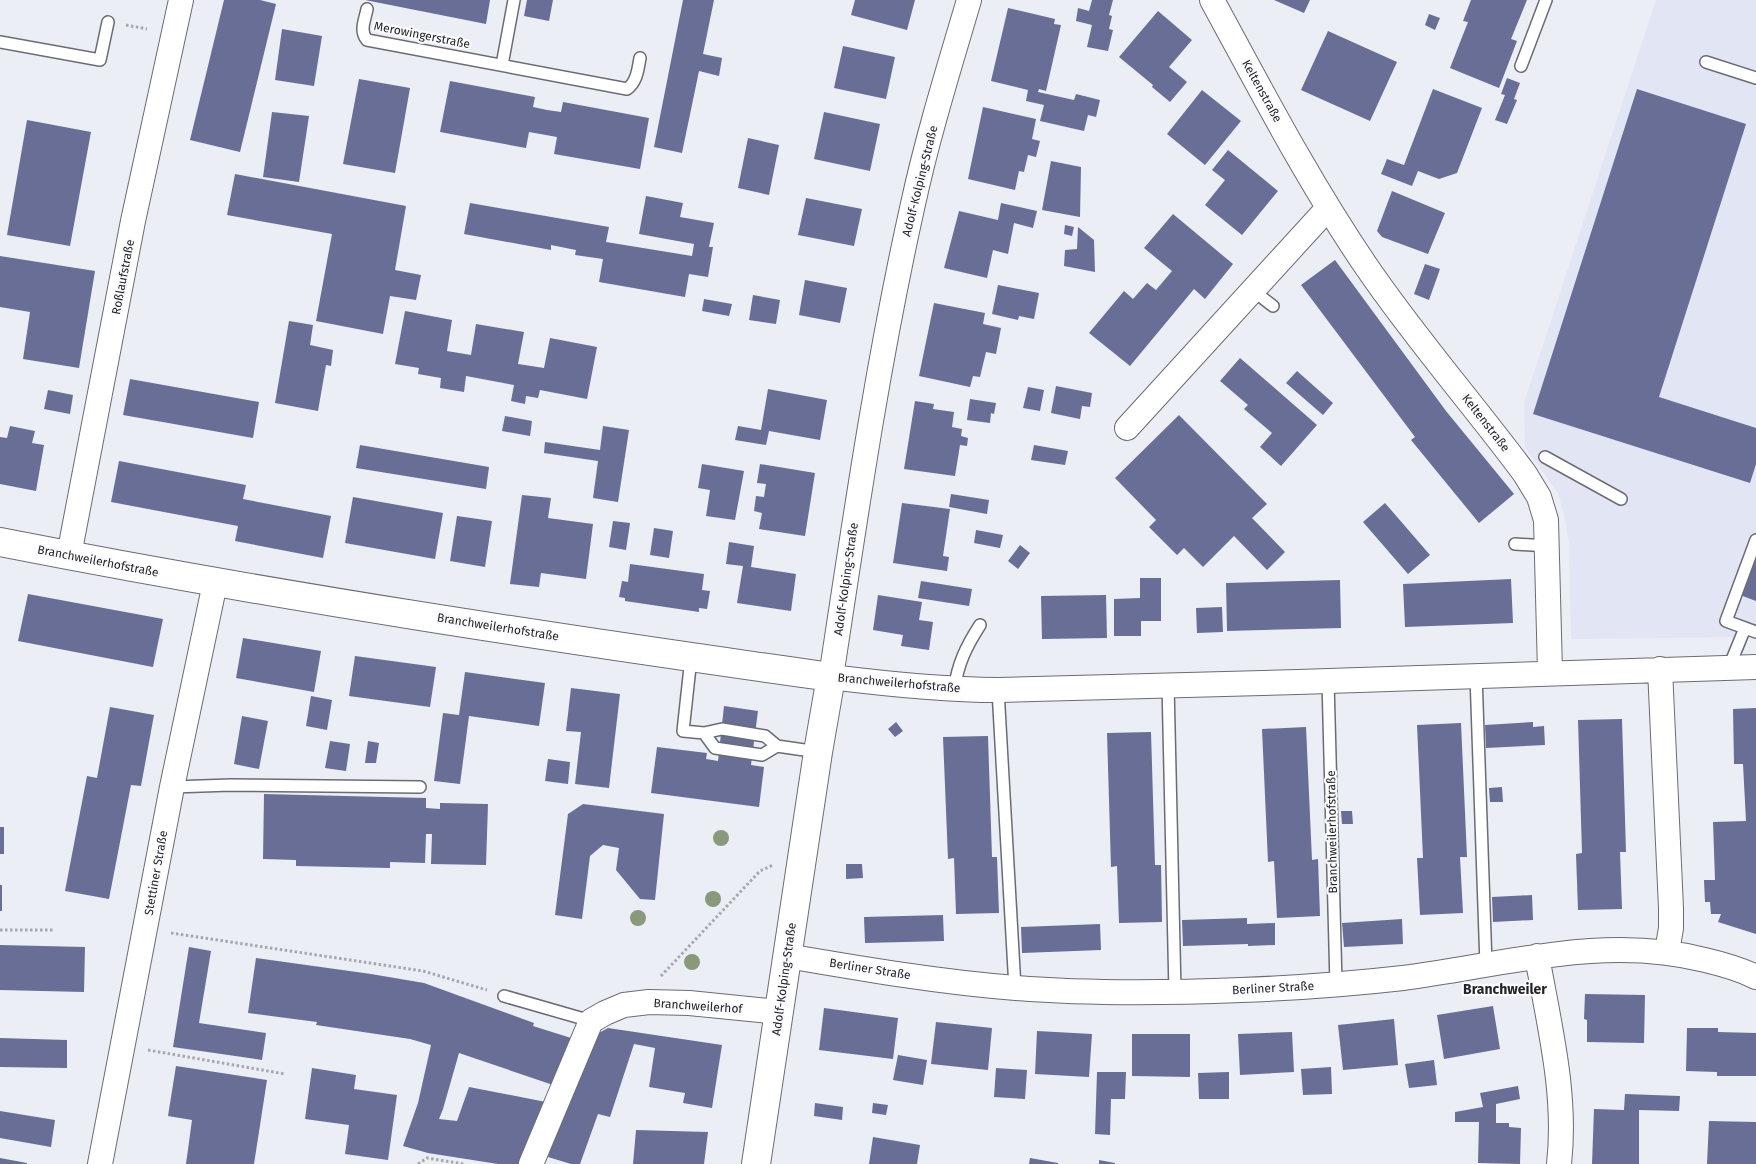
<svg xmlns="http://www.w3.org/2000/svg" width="1756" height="1164" font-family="'Fira Sans',sans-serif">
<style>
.built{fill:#e2e5f4}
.building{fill:#686e95}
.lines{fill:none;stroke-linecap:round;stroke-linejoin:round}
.service-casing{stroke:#6b6c73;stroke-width:14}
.minor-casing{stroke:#6b6c73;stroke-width:26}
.tertiary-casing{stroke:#6b6c73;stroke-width:30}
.path{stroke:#a7a8ae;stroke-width:3;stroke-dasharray:2.5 2.5;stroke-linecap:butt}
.service{stroke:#fff;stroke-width:11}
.minor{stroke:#fff;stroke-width:24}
.tertiary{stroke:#fff;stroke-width:28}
.tree{fill:#89997b}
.labels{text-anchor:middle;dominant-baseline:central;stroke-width:4.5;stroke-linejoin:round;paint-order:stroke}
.street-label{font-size:12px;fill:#232427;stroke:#fbfbfe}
.neighbourhood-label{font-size:14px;font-weight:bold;fill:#232427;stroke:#fbfbfe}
</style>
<rect width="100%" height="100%" fill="#eceef5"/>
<path class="built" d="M1656 0H1756V637L1571 639 1569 544 1564 514 1558 493 1525 447 1524 403Z"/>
<path class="building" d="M224 0H260L276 4 240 152 190 140Z
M365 0H490L486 24Z
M527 0H553L549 21 524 16Z
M683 0H714L703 54 722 58 719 76 699 71 682 153 654 147Z
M855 0H915L907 30 851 15Z
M1092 0H1113L1109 15 1112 16 1109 29 1113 30 1108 51 1087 47 1092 25 1076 21 1078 8 1089 11Z
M1274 0H1310L1304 13Z
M1471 0H1527L1511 39 1517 41 1499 88 1450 68 1468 22 1463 21Z
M1008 8 1055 19 1054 24 1061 25 1046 91 1039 89 1038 92 1074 100 1076 94 1100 100 1096 117 1088 115 1084 131 1040 121 1044 105 1026 101 1028 90 991 81Z
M1158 11 1192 40 1169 67 1187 82 1170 102 1152 87 1153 85 1119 57Z
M1429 14 1440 18 1435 30 1425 25Z
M282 29 322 36 314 86 275 80Z
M1328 31 1397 62 1370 121 1301 90Z
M843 46 895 57 886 99 834 88Z
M1507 78 1520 83 1514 99 1517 100 1507 124 1495 120 1505 95 1501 94Z
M359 79 410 88 395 173 343 164Z
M450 81 535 97 533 107 547 110 561 112 563 102 649 118 640 169 554 154 557 137 529 132 526 148 440 132Z
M1433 89 1482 108 1457 173 1439 179 1418 171 1412 186 1381 174 1387 159 1404 165Z
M1637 89 1746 124 1659 397 1756 428V464L1750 483 1533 414Z
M1202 90 1241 121 1205 165 1167 134Z
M983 107 1036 119 1032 139 1040 141 1036 157 1028 155 1024 172 1019 171 1015 190 968 179Z
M272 112 309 116 299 182 263 177Z
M824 112 880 124 870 171 814 159Z
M27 120 91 132 70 246 7 235Z
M748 138 779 145 769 195 738 188Z
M1228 150 1278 191 1242 235 1205 205 1225 180 1212 170Z
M1051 161 1081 167 1080 217 1042 210Z
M235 174 406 206 395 270 421 275 416 300 390 296 383 334 316 321 332 234 227 215Z
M1392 191 1445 213 1428 254 1382 237 1377 231Z
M646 196 683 203 680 217 714 223 709 247H713L708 277 689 274 685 297 599 282 603 259 575 255 576 250 551 245V250L464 234 470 203 609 227 606 242 692 256 694 244 639 234Z
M806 198 862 209 854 246 798 235Z
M1001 203 1037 211 1033 228 1014 223 1008 254 993 250 987 278 944 268 959 211 998 220Z
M1173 214 1233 264 1205 299 1194 289 1130 366 1089 333 1124 291 1133 299 1147 283 1156 290 1172 271 1144 248Z
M1065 225 1074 227 1072 236 1064 234Z
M1078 227 1094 240 1095 272 1064 266 1065 250 1077 249Z
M0 256 95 271 79 368 23 359 30 312 0 307Z
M1335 260 1446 411 1514 494 1479 523 1411 440 1415 437 1301 285Z
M1425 264 1440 269 1429 300 1414 294Z
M805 280 847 288 840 323 799 315Z
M998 285 1039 293 1034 319 1019 316 1018 320 992 314Z
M753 295 780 300 776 324 749 320Z
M704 299 732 304 729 316 702 311Z
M934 303 985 313 983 324 1001 328 996 354 986 352 980 377 973 376 970 387 919 376Z
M405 311 452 320 447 351 471 355 476 324 524 332 518 364 544 368 550 338 597 347 587 399 540 390 538 398 526 396 525 404 511 401 514 385 466 376 464 392 440 388 441 378 418 374 419 368 395 364Z
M289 321 313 325 310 345 333 350 331 366 326 365 318 411 275 403Z
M1240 358 1317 425 1281 466 1260 447 1272 433 1244 409 1248 405 1220 381Z
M1297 371 1333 403 1323 415 1286 383Z
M130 379 259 402 253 438 123 415Z
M1056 386 1092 393 1090 407 1082 406 1080 419 1051 413Z
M1028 387 1044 390 1040 411 1023 408Z
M768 389 827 400 820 440 769 431 766 445 735 440 738 426 761 430Z
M48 390 73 395 70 414 44 409Z
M970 399 996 403 994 414 991 413 990 423 967 420Z
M915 401 934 404 933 409 954 412 952 427 962 429 961 436 968 438 967 446 960 445 955 476 904 469Z
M1179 415 1267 504 1252 518 1285 552 1267 570 1234 536 1203 567 1184 548 1177 555 1149 527 1156 520 1115 478Z
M505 416 532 421 530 436 502 431Z
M10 426 35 431 32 443 44 445 36 491 0 484V437L7 438Z
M603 426 629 430 618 502 593 498 598 461 544 453 545 442 600 450Z
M360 445 489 467 486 489 356 468Z
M1034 445 1068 451 1065 465 1031 460Z
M119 461 246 485 243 499 331 516 323 558 235 541 238 526 111 502Z
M702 464 744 471 735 520 706 516 710 490 698 488Z
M760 464 815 473 805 536 759 529 762 513 754 511 756 496 764 497 766 484 757 483Z
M951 494 989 500 987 514 949 507Z
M522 495 551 498 548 518 593 524 586 579 541 573 539 587 510 584Z
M353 497 443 513 435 559 345 543Z
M902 503 950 509 943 556 949 557 947 571 893 563Z
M1385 503 1430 555 1408 574 1363 522Z
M457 516 492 521 485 567 450 561Z
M613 521 630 523 626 550 609 547Z
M654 528 673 531 669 558 650 555Z
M976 530 1003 535 1000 548 974 543Z
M729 542 754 546 751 567 796 574 791 611 737 603 743 566 726 564Z
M1020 545 1030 553 1018 569 1008 561Z
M1756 553V601L1740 595Z
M630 564 704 574 702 590 710 591 707 609 699 608V612L625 601V598L619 597 622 581 628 582Z
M1140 578H1161V621H1141V636H1114V599L1140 598Z
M1511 579 1513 623 1405 627 1403 584Z
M1340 580 1341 628 1227 631 1226 583Z
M921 581 972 589 969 606 918 598Z
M28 594 163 619 153 667 18 641Z
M878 595 922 602 919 620 933 622 929 650 901 646 903 635 873 630Z
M1106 595 1107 638 1042 639 1041 596Z
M1222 607 1223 632 1197 633 1196 608Z
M243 638 321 651 314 692 236 678Z
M355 656 436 667 430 707 349 696Z
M465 672 545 683 539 726 469 716 460 784 434 781 443 713 459 715Z
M571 688 620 694 609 788 575 784 581 732 566 731Z
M311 696 332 700 327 730 306 726Z
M724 706 758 711 751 765 764 767 759 807 651 793 657 747 707 753 706 759 718 761Z
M110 707 154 715 141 786 131 785 109 899 65 891 87 776 97 778Z
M1756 708V934L1718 922 1721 914H1711L1710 902H1705L1704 880H1715L1713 822 1746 821 1743 764H1734L1733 709Z
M242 716 268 721 259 769 234 764Z
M1622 719 1626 852H1620L1622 909 1578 910 1576 854 1582 853 1578 720Z
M896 722 903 731 895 737 888 729Z
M1533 722V727L1544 726 1545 745 1486 748 1485 725Z
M1461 723 1467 857H1460L1463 913 1420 915 1417 858H1423L1417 725Z
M1306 727 1312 860 1318 859 1320 916 1277 918 1274 861 1268 862 1262 729Z
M1151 732 1155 865H1161L1162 922 1119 923 1117 866 1111 867 1107 733Z
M988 736 992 857H997L999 913 956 914 954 858 948 859 943 737Z
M330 741 350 744 346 771 325 768Z
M368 741 379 743 376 763H365Z
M548 759 570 762 568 784 545 781Z
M1502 787 1503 802H1490L1489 788Z
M264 794 426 798V808L440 809V803L488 804 486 865 431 864 432 834H426L425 863 390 862V868L296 866V860L263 859Z
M583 804 664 814 655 900 640 899 616 870 619 848 603 845 590 856 582 919 555 915 568 814Z
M1341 811H1352L1353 824H1342Z
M0 827H4V854H0Z
M846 864H862L863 878 846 879Z
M0 885H2V911H0Z
M1532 895 1533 920 1493 922 1492 897Z
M943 915 944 941 865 943 864 917Z
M1247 918V924L1275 923V945L1248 946V944L1183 946 1182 920Z
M1402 919 1403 944 1344 947 1342 923Z
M1100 924 1101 950 1022 953 1021 927Z
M0 945 85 947 84 992 0 990Z
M189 947 211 951 199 1023 266 1033 262 1060 173 1047Z
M256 958 371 974 424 983 534 1023 533 1026 571 1038 556 1086 459 1053 443 1109 439 1119 457 1121 469 1087 546 1102 520 1164H498L428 1153 403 1146 418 1103 431 1045 410 1039 316 1025 317 1022 248 1013Z
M1585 994 1645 995 1644 1043 1587 1042V1020L1584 1019Z
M1493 1006 1500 1049 1444 1059 1437 1015Z
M824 1008 898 1018 893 1059 819 1050Z
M1394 1019 1398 1065 1343 1070 1338 1025Z
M936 1022 992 1028 988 1070 931 1064Z
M608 1028 722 1045 712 1108 683 1103 685 1093 649 1087 655 1048 634 1044 610 1117 598 1114 580 1164H571L548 1157 591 1037Z
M1687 1028H1718V1032L1756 1033V1076H1717V1072L1686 1071Z
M1037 1031 1092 1034 1089 1077 1035 1074Z
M1292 1032 1294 1072 1240 1075 1238 1034Z
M1132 1034H1190V1077L1132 1076Z
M0 1038 67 1040V1068L0 1067Z
M898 1055 927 1060 923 1085 893 1080Z
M1434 1060 1437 1085 1409 1088 1405 1064Z
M176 1066 267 1080 254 1164H186L192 1120 168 1116Z
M1331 1067 1332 1094 1303 1095 1301 1069Z
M312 1068 356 1075 354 1089 397 1095 388 1160 345 1154 349 1125 305 1119Z
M996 1068 1027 1070 1025 1099 994 1097Z
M1097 1072H1126L1125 1099H1111L1110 1135 1095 1134Z
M1229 1072V1099H1199L1198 1073Z
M1518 1086 1520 1099 1496 1104V1123H1509V1127L1521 1128 1520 1164 1478 1163 1479 1122H1455V1112L1483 1107 1480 1093Z
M1625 1094 1680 1096 1679 1111 1639 1110V1164H1592L1594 1109 1624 1110Z
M815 1103 843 1107 842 1120 814 1116Z
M873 1103 888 1105 886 1115 872 1113Z
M0 1111 55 1120 51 1147 0 1138Z
M1709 1121 1756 1122V1164H1707Z
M636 1130 708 1132 704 1164H633Z
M873 1137 920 1145 917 1164H869Z
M0 1158 27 1163V1164H0Z
M1030 1158 1058 1163V1164H1029Z
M1099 1160 1115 1163V1164H1099Z"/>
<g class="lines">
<g class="service-casing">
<path id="service" d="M367 9C365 20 359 31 367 40L627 89C637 82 638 69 640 58
M0 42 100 60 108 22
M1706 62 1756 78
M502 65 514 0
M1521 66 1546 0
M1252 290 1273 306
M1545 457 1621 499
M1756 540 1726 621 1756 632
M1515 544 1548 546
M691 658 683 731 704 733 722 729 765 736 777 746 818 752
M1729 667 1745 628
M1476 675 1486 965
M1328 681 1336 984
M1168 684 1175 992
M954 690C958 663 966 647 980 625
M998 690 1015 988
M704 733 715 748 762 755 777 746
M172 787 231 785 420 787
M504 996 591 1021"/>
</g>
<g class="minor-casing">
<path id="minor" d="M969 0C949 68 928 135 913 204 878 360 855 519 831 677 887 684 942 690 998 690L1298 682 1756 667
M1212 0C1261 90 1308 181 1366 266 1415 338 1473 404 1525 474L1539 497 1546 520 1550 672
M1127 428 1328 208
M69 555 133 221 181 0
M1660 669 1671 908V928L1667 952
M787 956C863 969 939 982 1016 988 1091 994 1166 993 1241 990 1295 988 1350 984 1403 978 1504 965 1604 934 1705 960 1722 964 1740 969 1756 977
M1537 956C1549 1025 1567 1094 1559 1164
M100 1164 172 787 215 583
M531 1164 591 1021 605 1013 624 1005 649 1002 689 1003 779 1012"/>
</g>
<g class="tertiary-casing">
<path id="tertiary" d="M0 542C275 596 553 638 831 677L818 752 756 1164"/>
</g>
<path class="path" d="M126 25 147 29
M0 930H54
M171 933 423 971 487 990
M661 976 760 871 773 865
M148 1050 285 1074
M418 1164 427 1158 464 1164"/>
<use href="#service" class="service"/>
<use href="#minor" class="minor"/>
<use href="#tertiary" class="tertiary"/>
</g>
<g class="tree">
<circle cx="721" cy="838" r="8"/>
<circle cx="713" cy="899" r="8"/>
<circle cx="638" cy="918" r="8"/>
<circle cx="692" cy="962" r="8"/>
</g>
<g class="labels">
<g class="street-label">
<text transform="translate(422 35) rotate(11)">Merowingerstraße</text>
<text transform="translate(1262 91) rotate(61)">Keltenstraße</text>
<text transform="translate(920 181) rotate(-76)">Adolf-Kolping-Straße</text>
<text transform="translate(123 277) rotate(-79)">Roßlaufstraße</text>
<text transform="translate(1486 423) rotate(52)">Keltenstraße</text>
<text transform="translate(98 561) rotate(11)">Branchweilerhofstraße</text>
<text transform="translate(846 579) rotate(-82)">Adolf-Kolping-Straße</text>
<text transform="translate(498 627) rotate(9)">Branchweilerhofstraße</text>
<text transform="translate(899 683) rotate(5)">Branchweilerhofstraße</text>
<text transform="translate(1332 832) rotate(-91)">Branchweilerhofstraße</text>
<text transform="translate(156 873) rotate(-80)">Stettiner Straße</text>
<text transform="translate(870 969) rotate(9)">Berliner Straße</text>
<text transform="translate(784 979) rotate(-82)">Adolf-Kolping-Straße</text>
<text transform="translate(1273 988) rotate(-3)">Berliner Straße</text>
<text transform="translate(698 1006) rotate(4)">Branchweilerhof</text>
</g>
<g class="neighbourhood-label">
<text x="1505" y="989">Branchweiler</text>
</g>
</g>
</svg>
